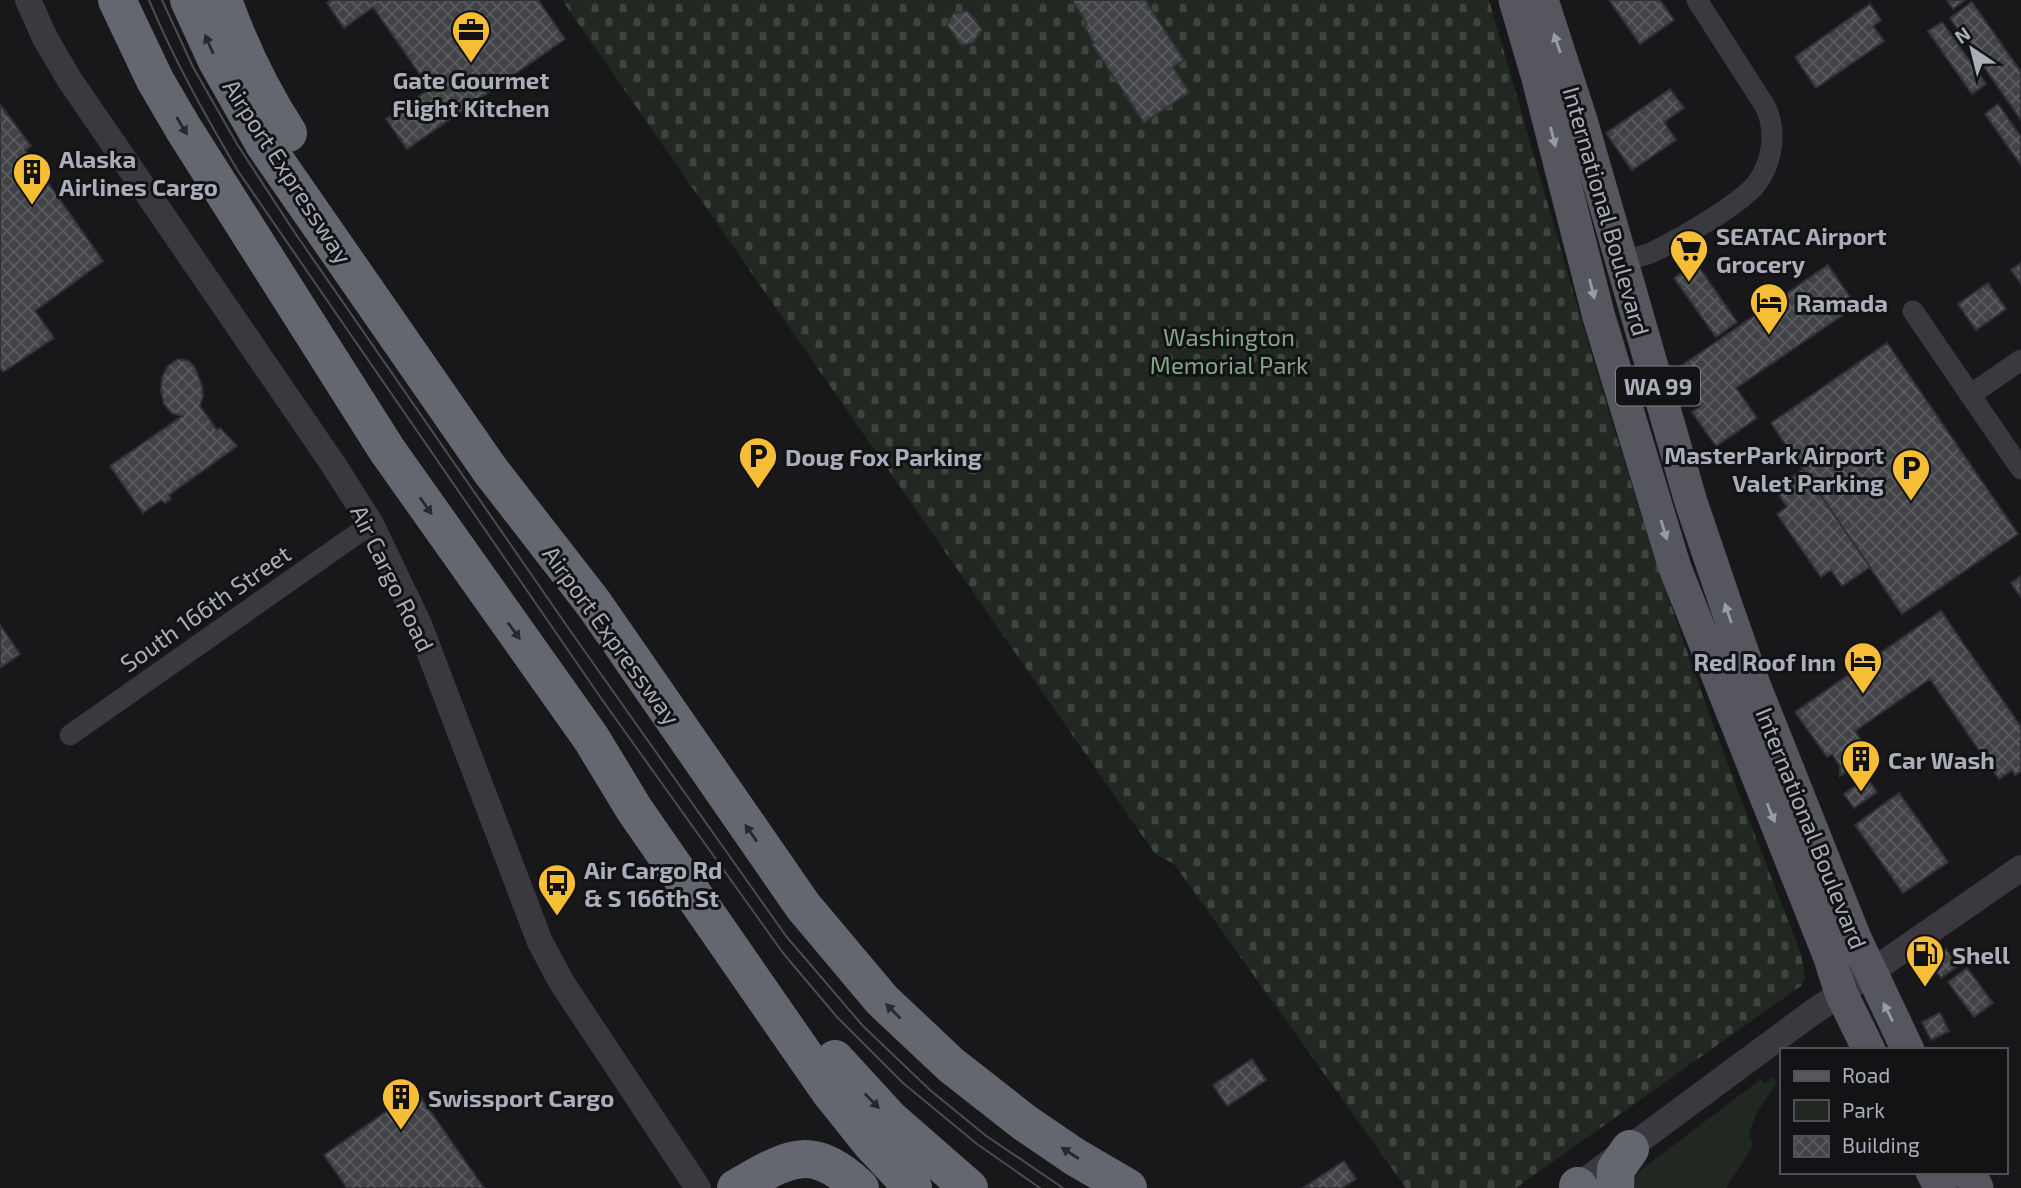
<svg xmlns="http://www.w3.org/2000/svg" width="2021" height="1188" font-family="'Exo 2',sans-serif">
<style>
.green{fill:#202821}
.cemetery{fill:url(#cemetery-stones)}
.building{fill:url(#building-cross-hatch);stroke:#323236;stroke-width:2}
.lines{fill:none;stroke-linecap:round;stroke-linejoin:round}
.minor{stroke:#39393f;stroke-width:21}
.tertiary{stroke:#39393f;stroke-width:26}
.primary{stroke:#55565e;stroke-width:33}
.motorway{stroke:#656770;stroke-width:38}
.tram{stroke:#4c4d54;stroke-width:2}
.oneway{fill:#999ca8}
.oneway2{fill:#28282c}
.labels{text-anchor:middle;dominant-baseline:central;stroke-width:6;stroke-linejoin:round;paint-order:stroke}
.shield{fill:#131315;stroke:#7d8088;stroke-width:2}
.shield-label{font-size:23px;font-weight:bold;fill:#aaaeba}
.poi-label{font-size:24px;font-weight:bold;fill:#aaaeba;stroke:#131315;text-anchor:start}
.street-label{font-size:24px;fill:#aaaeba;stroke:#131315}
.park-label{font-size:24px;fill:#81a585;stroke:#131315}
</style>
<defs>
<pattern id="cemetery-stones" width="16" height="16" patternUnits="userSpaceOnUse" patternTransform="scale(1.75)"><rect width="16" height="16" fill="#202821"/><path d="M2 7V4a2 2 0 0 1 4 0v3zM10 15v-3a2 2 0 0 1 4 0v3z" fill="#3e453f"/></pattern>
<pattern id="building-cross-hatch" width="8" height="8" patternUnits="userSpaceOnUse" patternTransform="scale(1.75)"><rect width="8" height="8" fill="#424347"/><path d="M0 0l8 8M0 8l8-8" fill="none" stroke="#5b5c5f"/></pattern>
</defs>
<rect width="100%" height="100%" fill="#18181a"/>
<path class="green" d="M1773 1077 1777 1083 1757 1112 1749 1133 1753 1146 1726 1188H1631L1638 1173 1646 1166 1761 1079 1765 1084Z"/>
<path class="cemetery" d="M562 0H1489C1546 196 1600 394 1665 587 1706 711 1754 833 1801 954L1805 976 1802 985 1516 1188H1406L1174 864 1155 854Z"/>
<path class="building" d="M331 0H538L565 39 407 149 386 119 430 89 373 7 344 28 327 3Z
M1072 0H1145L1184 60 1173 67 1189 92 1144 123 1092 44 1094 43 1084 26 1087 24Z
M1609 0H1660L1674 20 1640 44Z
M1947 0H1965L1953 9Z
M1972 2 2021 72V120L1950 18Z
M1870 4 1881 20 1873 26 1884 41 1816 88 1795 57Z
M968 11 982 30 973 43 961 45 947 25 953 13Z
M1942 22 1986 84 1972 94 1928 31Z
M1670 89 1684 108 1664 122 1676 140 1632 170 1606 133Z
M0 104 31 146 25 150 103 261 35 311 54 338 3 372 0 368Z
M1998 104 2021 137V165L1985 114Z
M1696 263 1737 322 1716 337 1674 278Z
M2021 263V284L2011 270Z
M1828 265 1856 306 1736 388 1757 418 1716 446 1692 412 1700 407 1689 391 1695 386 1681 366Z
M1988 283 2006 309 1976 330 1958 304Z
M1887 343 2018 534 1902 614 1771 423Z
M178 359 189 361 195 368 202 386 203 396 200 406 217 430 220 428 237 446 169 495 171 499 165 503 161 500 143 513 110 466 182 416 172 413 164 404 161 391 162 377 168 366Z
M1803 469 1870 567 1842 586 1831 570 1821 577 1777 514 1787 507 1775 489Z
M2021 576V597L2011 583Z
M1941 611 2021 727V771L2015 775 2012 770 1999 779 1930 679 1855 731 1871 755 1840 776V766L1832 754 1827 757 1795 712Z
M0 625 20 654 0 668Z
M1867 778 1877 792 1854 808 1844 794Z
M1899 793 1948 862 1903 893 1855 825Z
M1946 949 1958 966 1941 978 1929 961Z
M1967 968 1993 1003 1974 1017 1948 982Z
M1940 1013 1949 1031 1931 1040 1922 1022Z
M1252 1059 1266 1080 1227 1106 1213 1085Z
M416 1091 484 1188H347L324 1155Z
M1344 1161 1356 1179 1342 1188H1303Z"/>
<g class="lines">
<path class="minor" d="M1622 261C1632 258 1644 256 1653 252 1679 239 1740 205 1757 183 1773 161 1777 130 1765 106L1697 0
M1913 311 2021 469
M1970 395 2021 360
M70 735 371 524"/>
<path class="tertiary" d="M28 0 45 38 69 79 333 464 371 524 418 622 540 942 562 983 698 1188
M1575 1188 1809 1015 2021 868"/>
<path class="primary" d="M1515 0 1537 75 1599 317 1675 568 1830 958 1841 993 1869 1050
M1542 0 1581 120 1691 502 1726 605 1753 682 1855 938 1908 1050
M1932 1172 1941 1188
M1969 1172 1977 1188"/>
<path class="motorway" d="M117 0 155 80 183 128 387 450 591 738 634 809 830 1092 870 1142 913 1188
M189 0 217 61 264 144 490 470 594 604 803 906 882 1000 951 1065 1025 1123 1075 1157 1128 1188
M223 0C239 45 262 93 288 133
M835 1059 890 1119 969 1188
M1578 1186 1579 1188
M736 1188C788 1159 810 1141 860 1188
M1615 1188 1616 1169 1630 1149"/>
<path class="tram" d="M149 0C174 60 205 115 238 171L603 701 783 953 837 1017 903 1083 977 1144 1040 1188
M162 0 193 67 237 144 295 233 569 629 786 936 863 1026 930 1090 985 1135 1063 1188"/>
</g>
<defs><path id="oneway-solid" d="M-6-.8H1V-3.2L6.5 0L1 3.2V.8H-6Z" transform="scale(1.75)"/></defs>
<g class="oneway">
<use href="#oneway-solid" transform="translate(1557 43) rotate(-109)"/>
<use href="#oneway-solid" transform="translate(1553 137) rotate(76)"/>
<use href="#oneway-solid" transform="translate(1592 289) rotate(76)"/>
<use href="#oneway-solid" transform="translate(1664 530) rotate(73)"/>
<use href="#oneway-solid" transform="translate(1728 613) rotate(-109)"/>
<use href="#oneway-solid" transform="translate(1771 813) rotate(68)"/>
<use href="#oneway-solid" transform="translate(1888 1012) rotate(-117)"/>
</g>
<g class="oneway2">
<use href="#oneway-solid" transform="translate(209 44) rotate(-114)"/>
<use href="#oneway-solid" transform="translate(182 126) rotate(59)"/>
<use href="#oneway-solid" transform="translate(426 506) rotate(55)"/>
<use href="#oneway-solid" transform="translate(514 631) rotate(54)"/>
<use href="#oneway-solid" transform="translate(751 833) rotate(-125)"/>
<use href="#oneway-solid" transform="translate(893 1011) rotate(-135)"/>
<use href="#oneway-solid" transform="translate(872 1101) rotate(46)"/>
<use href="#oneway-solid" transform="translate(1070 1153) rotate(-147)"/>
</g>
<defs>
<g id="office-pin" transform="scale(2.0125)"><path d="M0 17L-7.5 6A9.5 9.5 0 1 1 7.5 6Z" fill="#f5be35" stroke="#131315"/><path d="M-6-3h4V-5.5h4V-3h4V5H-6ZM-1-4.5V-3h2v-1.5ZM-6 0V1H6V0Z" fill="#111"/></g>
<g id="building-pin" transform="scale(2.0125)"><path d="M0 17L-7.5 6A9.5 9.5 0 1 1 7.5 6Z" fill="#f5be35" stroke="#131315"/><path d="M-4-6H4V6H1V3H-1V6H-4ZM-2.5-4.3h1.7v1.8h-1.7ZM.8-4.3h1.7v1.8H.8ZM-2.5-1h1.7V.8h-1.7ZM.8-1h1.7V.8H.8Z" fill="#111"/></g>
<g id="supermarket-pin" transform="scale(2.0125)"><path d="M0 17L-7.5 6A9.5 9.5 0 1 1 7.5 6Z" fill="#f5be35" stroke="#131315"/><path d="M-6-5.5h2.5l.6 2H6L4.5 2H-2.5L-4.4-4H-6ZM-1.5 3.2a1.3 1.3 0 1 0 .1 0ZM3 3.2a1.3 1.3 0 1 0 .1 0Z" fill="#111"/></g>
<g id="hotel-pin" transform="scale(2.0125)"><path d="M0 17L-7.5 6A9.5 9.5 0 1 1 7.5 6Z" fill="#f5be35" stroke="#131315"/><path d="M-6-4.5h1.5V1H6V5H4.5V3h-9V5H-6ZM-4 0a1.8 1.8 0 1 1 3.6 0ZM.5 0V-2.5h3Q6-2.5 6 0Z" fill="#111"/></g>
<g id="parking-pin" transform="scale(2.0125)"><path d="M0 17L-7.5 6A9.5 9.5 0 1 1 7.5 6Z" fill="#f5be35" stroke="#131315"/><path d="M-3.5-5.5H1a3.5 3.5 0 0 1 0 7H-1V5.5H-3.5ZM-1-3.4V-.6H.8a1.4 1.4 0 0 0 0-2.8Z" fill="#111"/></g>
<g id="bus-pin" transform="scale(2.0125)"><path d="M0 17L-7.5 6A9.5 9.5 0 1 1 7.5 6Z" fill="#f5be35" stroke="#131315"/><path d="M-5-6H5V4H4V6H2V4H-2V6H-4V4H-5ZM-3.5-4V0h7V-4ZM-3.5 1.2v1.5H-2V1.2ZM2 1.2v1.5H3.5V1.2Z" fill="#111"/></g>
<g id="fuel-pin" transform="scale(2.0125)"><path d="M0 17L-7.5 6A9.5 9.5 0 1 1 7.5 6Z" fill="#f5be35" stroke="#131315"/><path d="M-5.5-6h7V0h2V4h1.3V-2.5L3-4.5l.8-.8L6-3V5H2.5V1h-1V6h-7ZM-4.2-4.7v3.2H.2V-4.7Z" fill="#111"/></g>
</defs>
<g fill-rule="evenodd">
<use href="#office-pin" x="471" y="30"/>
<use href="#building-pin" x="32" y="172"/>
<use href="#supermarket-pin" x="1689" y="249"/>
<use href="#hotel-pin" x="1769" y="302"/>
<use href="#parking-pin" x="758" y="456"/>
<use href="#parking-pin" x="1911" y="468"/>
<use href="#hotel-pin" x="1863" y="661"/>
<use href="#building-pin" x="1861" y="759"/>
<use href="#bus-pin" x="557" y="883"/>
<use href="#fuel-pin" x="1925" y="954"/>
<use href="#building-pin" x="401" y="1097"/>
</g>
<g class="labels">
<rect class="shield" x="1616" y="366.5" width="84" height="39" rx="5"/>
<g class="shield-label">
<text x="1658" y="386">WA 99</text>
</g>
<g class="poi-label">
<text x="471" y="79" text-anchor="middle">Gate Gourmet<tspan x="471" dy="28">Flight Kitchen</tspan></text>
<text x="59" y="158">Alaska<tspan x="59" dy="28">Airlines Cargo</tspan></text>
<text x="1716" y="235">SEATAC Airport<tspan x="1716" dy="28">Grocery</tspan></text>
<text x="1796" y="302">Ramada</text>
<text x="1884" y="454" text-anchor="end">MasterPark Airport<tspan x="1884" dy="28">Valet Parking</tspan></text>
<text x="785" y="456">Doug Fox Parking</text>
<text x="1836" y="661" text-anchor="end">Red Roof Inn</text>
<text x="1888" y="759">Car Wash</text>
<text x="584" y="869">Air Cargo Rd<tspan x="584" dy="28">&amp; S 166th St</tspan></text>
<text x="1952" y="954">Shell</text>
<text x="428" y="1097">Swissport Cargo</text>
</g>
<g class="street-label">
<text transform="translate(288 171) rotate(57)">Airport Expressway</text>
<text transform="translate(1607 211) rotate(74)">International Boulevard</text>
<text transform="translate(393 578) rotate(64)">Air Cargo Road</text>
<text transform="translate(205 608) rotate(-35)">South 166th Street</text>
<text transform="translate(612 635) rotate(54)">Airport Expressway</text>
<text transform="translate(1812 828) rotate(68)">International Boulevard</text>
</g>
<g class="park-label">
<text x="1229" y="336">Washington<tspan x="1229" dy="28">Memorial Park</tspan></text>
</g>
</g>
<rect x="1780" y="1048" width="228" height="126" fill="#131315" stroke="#4f5157" stroke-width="2"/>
<rect x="1794" y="1071" width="35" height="10" fill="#55565e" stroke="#4f5157" stroke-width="2"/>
<text x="1842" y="1083" font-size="21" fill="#aaaeba">Road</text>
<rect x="1794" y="1100" width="35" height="21" fill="#202821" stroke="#4f5157" stroke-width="2"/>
<text x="1842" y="1118" font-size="21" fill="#aaaeba">Park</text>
<rect x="1794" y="1136" width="35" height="21" fill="url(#building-cross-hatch)" stroke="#4f5157" stroke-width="2"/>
<text x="1842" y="1153" font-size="21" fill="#aaaeba">Building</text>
<g transform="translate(1972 49) rotate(325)" stroke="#131315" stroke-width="5" paint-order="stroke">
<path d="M0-5L12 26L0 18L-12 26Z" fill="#aaaeba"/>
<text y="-10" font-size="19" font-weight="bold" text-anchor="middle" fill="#aaaeba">N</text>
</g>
</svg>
